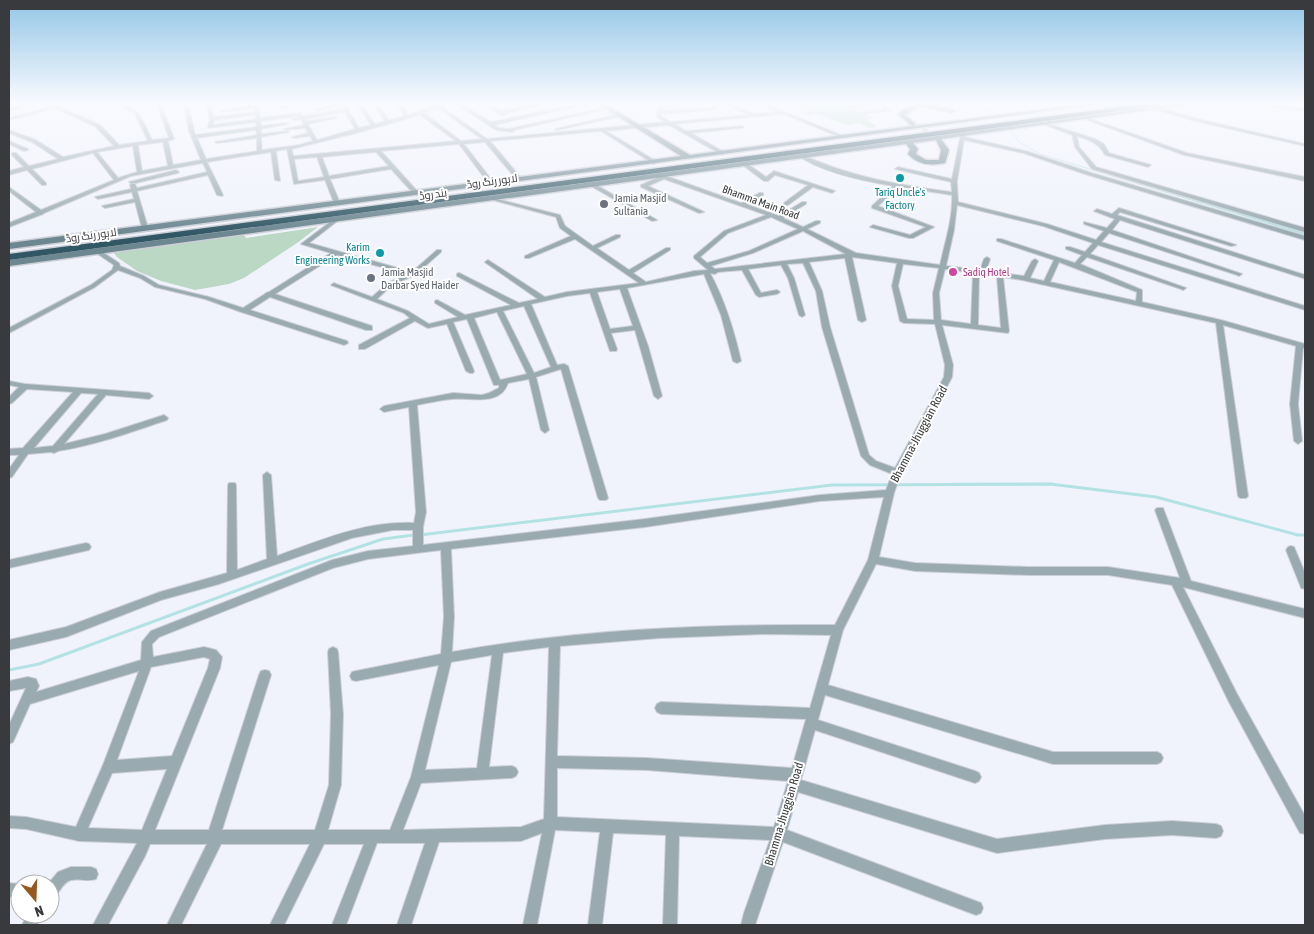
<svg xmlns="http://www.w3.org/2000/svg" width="1314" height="934" font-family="'Asap Condensed',Cairo,sans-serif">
  <rect width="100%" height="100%" fill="#f1f3fc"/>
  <path fill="#bbd8c4" d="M792,104H844L873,118L866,119L877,127L869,128L859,123L847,125L816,113L809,116L799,112L807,111L806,109Z
    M318,227L297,243L244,278L229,284L195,290L161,281L137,271L117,257L114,253L243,234L246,238Z"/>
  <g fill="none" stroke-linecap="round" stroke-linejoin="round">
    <path stroke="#b3e2e5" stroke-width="1" d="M958,109L993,112L1000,116
      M1011,130L1019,142L1040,154L1201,203"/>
    <path stroke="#b3e2e5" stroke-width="2" d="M1197,201L1305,234"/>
    <path stroke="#b3e2e5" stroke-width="2.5" d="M953,484H1054"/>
    <path stroke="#b3e2e5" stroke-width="3" d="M420,535L832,485L1050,484L1156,497L1298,535H1305
      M9,670L39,664L308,564L383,539L414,535"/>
    <path stroke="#ccced6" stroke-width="7" stroke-dasharray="7 4" stroke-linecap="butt" d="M913,124L939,141"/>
    <defs>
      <path id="minor" d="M29,104H35L9,111V109Z
        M47,104H52L56,105L68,104L60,107L100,125L119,145L148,141L135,114L117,104C139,104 144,124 152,140L169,138L157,104H161L174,139L168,141L173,165L201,160L189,131L184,104H188L195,135L256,127V122L208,128L210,119L206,104H210L214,117L255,112V108L223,112L221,111L259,104L260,118L300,113L303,116L344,109L342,105L318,110L316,109L337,104H344L350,110L349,111L359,128L371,125L357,104H361L375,124L385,121L373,104H377L389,120L404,116L397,104H401L408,115L436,105L447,104L442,107L487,139L665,122L657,117L659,104H680L663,107L662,111L710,108L717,106L719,107L711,110L662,114L661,116L671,122L750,115L725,104H730L754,114L778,112L760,104H765L846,137L842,138L784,114L675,124L686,131L743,126V128H741L691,133L724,152V154L722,155L669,125L606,131L656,161L657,162L654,164L601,131L490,141L521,178L522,179L519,181L517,180L485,142L464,144L494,183L491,185L489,184L459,144L381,151L418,192V194H414L391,169L330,179L340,203L337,205L334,203L325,180L294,184L287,149L276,151L280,181L275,180L271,152L207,162L223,195L222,196L217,195L208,175L137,191L148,228L147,229L142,228L135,202L105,208L102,206L134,199L132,192L98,199L95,197L131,189L130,185L133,183L135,184L137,188L207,172L203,163L131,176L44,213L43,214L9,227V223L36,212L9,191V187L41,210L114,180L93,153L32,169L46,183V185H42L27,170L9,175V171L24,167L12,155V153H16L29,166L58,159L32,142L9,133V130L36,140L63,157L114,146L96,127L55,108L9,120V118L51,107ZM438,108L482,139L461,141L424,113ZM345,112L355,129L317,140L308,124L337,118L335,117L307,121L305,119ZM255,115L256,119L213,125L214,120ZM420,115L456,141L293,156L292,149L360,132ZM299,116V117L292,119L294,120L301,119L304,125L284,129L286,130L305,128L308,133L292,137L294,138L310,136L313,141L299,145L262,150L261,137L289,132L287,131L261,134V129L288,124L286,123L261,126L260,121ZM256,130L257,135L215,142L217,143L257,138V151L206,159L197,138ZM163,142L168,166L142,171L138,145ZM133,146L137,172L118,178L97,152ZM376,152L389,166L329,176L322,157ZM317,157L324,177L298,181L294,159Z
        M296,104H306L280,108L278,107Z
        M417,104H425L411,107L409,106Z
        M456,104H461L491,122L580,104H587L494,125L499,128L508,129L608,107L610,108L515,130L513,132L496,130Z
        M484,104H489L501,111L537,104H544L504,114L505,115L503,116Z
        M865,104H875L848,108L846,107Z
        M878,104H882L891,110L864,114L862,113L885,109Z
        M1259,104H1268L1305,109V111Z
        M1157,107L1198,119L1305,144V146L1195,121L1155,109Z
        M620,114H622V116L557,130L555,129Z
        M1082,116L1187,153L1305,177V181L1184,155L1082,118Z
        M1043,122L1095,139L1104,144L1109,153L1151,165L1148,167L1105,155C1099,143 1089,140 1077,136L1079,147L1096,167L1305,228V232L1092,169L1075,147L1072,135L1043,124Z
        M963,133L965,134V137L1026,151L1092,173L1305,236V240L1088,175L1023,153L964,140L957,181L958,202L1047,224L1096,240L1104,231L1084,224V222L1107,228L1115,219L1094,211L1097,209L1112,214L1119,208L1236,245L1231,246L1120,212L1117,215L1305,275V279L1303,278L1120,220L1112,230L1242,274L1239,276L1237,275L1109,233L1101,242L1305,306V310L1098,245L1090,254L1186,288L1183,290L1181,289L1087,257L1080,264L1142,290V302L1221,320L1305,344V348H1303L1298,404L1302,441L1298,444L1294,441L1290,404L1296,346L1223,325L1248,496L1246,498H1240L1238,496L1216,323L1022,280L1003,277L1009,331L1008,333L942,325L953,365L952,377L900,476L894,493L879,557L915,563L1028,567H1108L1180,578L1155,510L1157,508H1163L1191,581L1305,609V618L1183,587L1237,694L1305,816V834L1300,833L1229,702L1172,585L1108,575H1028L915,571L876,564L843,630L828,685L1053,752H1157L1161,754L1163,758L1161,762L1157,764H1053L825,695L818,720L975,771L979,773L981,777L979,781L975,783L815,730L801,780L997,839L1105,825L1172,821L1216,824L1221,826L1223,831L1221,836L1216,838L1172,835L1105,839L997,853L798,792L787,830L981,903L983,908L981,913L976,915L783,842L755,925H741L744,913L770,840L679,836L677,925H663L666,835L613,833L602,925H588L600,832L555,830L537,925H523L542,833L521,841L439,842L411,925H397L425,843H377L346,925H332L364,844H324L284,925H270L310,844H221L181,925H167L207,844H150L145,856L108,925H93L137,843L79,841L26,829L9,828V816L26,817L76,827L103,765L139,671L30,704L13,742L9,744V725L26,688L9,691V681L28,677L36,679L39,686L36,692L141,660L142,642L151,631L332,560L368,551L413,546V530H393L352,538L219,584L161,600L66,637L9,650V640L66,627L160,592L227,573L228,485L229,483H235L236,485L237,570L267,559L263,475L267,472L271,475L277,556C322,540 365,521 414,523L416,512L409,407L384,412L380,409L384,406L453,393L482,395L489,393L499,388V385H494L493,383L467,319L453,322L474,371L473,373H470L466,371L447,324L428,328L415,321L365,349H359V345L410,318L404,313L331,285L334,283L336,284L372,297L388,283L407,274L337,255L275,294L372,326V330H366L270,297L250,310L347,341L348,343L344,345L241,312L205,299L155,287L140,278L118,270L95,287L9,333V328L91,285L112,270L114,265L95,252V250H99L119,263L120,266L144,276L159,285L209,297L243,308L265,294L266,293L269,292L331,253L301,244L338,216L341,218L340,219L309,243L412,272L437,250H441V252L415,275L392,285L377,299L408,311L429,324L458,317L435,303V301L437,300L465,315L511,305L457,276V274L459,273L519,303L538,299L486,263L485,262L488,260L545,297L567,292L639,283L575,239L529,258H525V256L571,236L560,228L556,217L489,199V197L560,215L565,226L593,246L616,235H620V237L597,248L629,270L666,248H670V250L633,273L646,282L694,271L708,270L694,258V256L724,231L766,215L664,179L648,186L704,212L699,213L641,187V185L659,177L655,175L658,173L741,203L759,193H763V195L746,204L779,216L802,202H806V204L783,218L803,227L816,221H820V223L807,229L856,253L940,265C945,242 953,219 952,195L899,187L878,206L934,227L913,238H909L870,227L873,225L910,235L926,227L872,208V206L893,186C863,181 824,173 798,156L803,155C850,177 900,185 952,192L951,182L895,169L898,167L952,179L960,138L961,134ZM957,205L1043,226L1093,243L1085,252L1070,247H1066V249L1082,255L1075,263L1001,239H997V241L1054,260L1044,281L1030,278L1038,261L1035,259L1032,261L1024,276L986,271L990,259L987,257L984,259L980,270L946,266L954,230ZM771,217L798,229L749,251L707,263L700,257L728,233ZM803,231L846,254L715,269L711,266L753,253ZM852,257L897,263L892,286L900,321L904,323L935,324L945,365L944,377L895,468L876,461L869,455L830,327L822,291L809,262L845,258L858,320L862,322L866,320ZM1059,262L1137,292L1136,301L1050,282ZM803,263L816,291L822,327L861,456L870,465L892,474L886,490L820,495L645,519L423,545V527L426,512L417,405C429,403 440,400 452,399C470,397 500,407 508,383L529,379L541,430L545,433L549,430L536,377L561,369L598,498L600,500H606L608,498L568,366L564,364L557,365L531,304L567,296L590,293L610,351H616L617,349L611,333L635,330L654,396L658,399L662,396L648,346L627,288L704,274L721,315L733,361L737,363L741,361C734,330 725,301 710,273L715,274L718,272L742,270L756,295L759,297L777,294L780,292L777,290L761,293L748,269L781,265L788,278L799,315L802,317L805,315L794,278L787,264ZM903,264L939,268L933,293L934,320L907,319L898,286ZM945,269L973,273L971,324L941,320L939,293ZM979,274L997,277L1001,328L978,325ZM620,289L633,326L610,329L597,292ZM524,306L551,367L534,373L503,311ZM497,312L527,374L500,380L474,318ZM884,497L868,560L835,625C707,624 578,629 452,652L454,617L451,549L645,527L820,501ZM441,550L444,617L441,654L356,671L352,672L350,676L352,680L356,681L439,665L411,777L390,830H328L341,785L343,714L338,652L337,649L333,647L329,649L328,652L331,714L329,785L315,830H222L271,675L269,671L265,670L261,671L259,675L209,830H155L220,668L222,657L216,650L204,647L153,657L152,644L159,637L333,568L368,559ZM767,634L831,635L810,708L661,702L657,704L655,708L657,712L661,714L806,719L792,768L647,758L557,756L560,646L660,638ZM549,647L544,819L521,827L403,830L421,783L512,778L516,776L518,772L516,768L512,766L489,767L503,653ZM492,655L477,768L425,770L451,662ZM204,657L210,659L208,668L172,756L117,760L151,667ZM557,768L647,770L788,781L774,827L557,817ZM167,769L142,830L88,828L112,773Z
        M9,141L28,149V150L24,151L9,144Z
        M741,162H745L766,177L774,171L835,191L832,193L813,187L788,205H784V203L808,185L775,175L768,181H764L741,164Z
        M176,170L179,172L178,173L132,184L129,182Z
        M589,183H593L657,220L652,221L589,185Z
        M9,381L25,384L149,393L153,396L149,399L106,395L64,444L105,434L164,415L168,418L167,420C131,432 96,445 58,451L54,453L51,452L28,454L12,477L9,478V469L19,455H9V449L23,448L73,392L27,389L12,403L9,404V397L19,387L9,385ZM81,393L98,394L53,446L34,448Z
        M86,543L89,544L91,547L89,550L9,568V560Z
        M1291,546L1294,547L1305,573V589L1301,588L1300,585L1286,550L1288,547Z
        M71,867H91L96,869L98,874L96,879C88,882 79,878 71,880C61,883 59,896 50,900V884H48L58,872Z
        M9,883L20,884V898L9,897Z
        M28,914H43L37,925H22Z"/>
      <path id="secondary" d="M598,104H605L690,155L912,126L899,115C906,98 943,104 955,111L952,113L920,106L905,115L915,123V126L1083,104H1098L9,249V243L681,156Z
        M1176,104H1191L941,139L949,150L945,163C931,166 918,165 908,154L910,149L906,144L9,266V260ZM936,140L941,150L939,160H926L916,154L918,149L913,143Z"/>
      <path id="motorway" d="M1142,104H1161L1157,106L9,260V254Z"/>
    </defs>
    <use href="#minor" stroke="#ccced6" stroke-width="2"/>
    <use href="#secondary" stroke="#ccced6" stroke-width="3"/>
    <use href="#motorway" stroke="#ccced6" stroke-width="3"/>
    <use href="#minor" fill="#99aab1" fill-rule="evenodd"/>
    <use href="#secondary" fill="#6d8791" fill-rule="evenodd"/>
    <use href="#motorway" fill="#315765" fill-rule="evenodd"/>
  </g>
  <linearGradient id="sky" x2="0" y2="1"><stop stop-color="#93c6e7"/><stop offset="0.44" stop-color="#f9fafe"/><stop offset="1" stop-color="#f9fafe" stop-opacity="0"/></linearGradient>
  <rect width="1314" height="234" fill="url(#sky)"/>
  <g fill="#0f9aa8" stroke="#fff" stroke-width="2">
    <circle cx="900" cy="178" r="5"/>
    <circle cx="380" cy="253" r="5"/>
  </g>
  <g fill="#6b7280" stroke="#fff" stroke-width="2">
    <circle cx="604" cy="204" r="5"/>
    <circle cx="371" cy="278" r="5"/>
  </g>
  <circle fill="#d1479c" stroke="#fff" stroke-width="2" cx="953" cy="272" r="5"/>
  <g text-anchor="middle" stroke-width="4" stroke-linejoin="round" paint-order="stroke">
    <g font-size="11" fill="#393a3d" stroke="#fff">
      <text transform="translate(492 181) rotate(-8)" y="4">لاہور رنگ روڈ</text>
      <text transform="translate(433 194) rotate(-8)" y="4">بند روڈ</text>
      <text transform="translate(761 202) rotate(20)" y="4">Bhamma Main Road</text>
      <text transform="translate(91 235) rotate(-8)" y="4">لاہور رنگ روڈ</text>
    </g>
    <g font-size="11" fill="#0d838f" stroke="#fff">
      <text x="900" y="196">Tariq Uncle's<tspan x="900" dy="13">Factory</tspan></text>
      <text x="370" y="251" text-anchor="end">Karim<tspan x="370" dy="13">Engineering Works</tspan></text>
    </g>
    <g font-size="11" fill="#5b616d" stroke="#fff" text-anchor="start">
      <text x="614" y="202">Jamia Masjid<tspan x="614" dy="13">Sultania</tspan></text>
      <text x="381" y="276">Jamia Masjid<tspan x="381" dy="13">Darbar Syed Haider</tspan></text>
    </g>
    <g font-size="11" fill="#b23c85" stroke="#fff" text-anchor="start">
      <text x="963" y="276">Sadiq Hotel</text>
    </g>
    <g font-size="12" fill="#393a3d" stroke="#fff">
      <text transform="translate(919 434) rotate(-62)" y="4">Bhamma-Jhuggian Road</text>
      <text transform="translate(784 814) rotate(-73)" y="4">Bhamma-Jhuggian Road</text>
    </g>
  </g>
  <rect width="1314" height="934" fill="none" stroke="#393a3d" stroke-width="20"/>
  <g transform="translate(35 899) rotate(161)"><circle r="24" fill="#ffffff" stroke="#b0b0b1"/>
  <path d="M0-4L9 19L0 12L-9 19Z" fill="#975720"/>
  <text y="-8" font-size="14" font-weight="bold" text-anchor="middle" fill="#393a3d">N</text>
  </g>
</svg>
